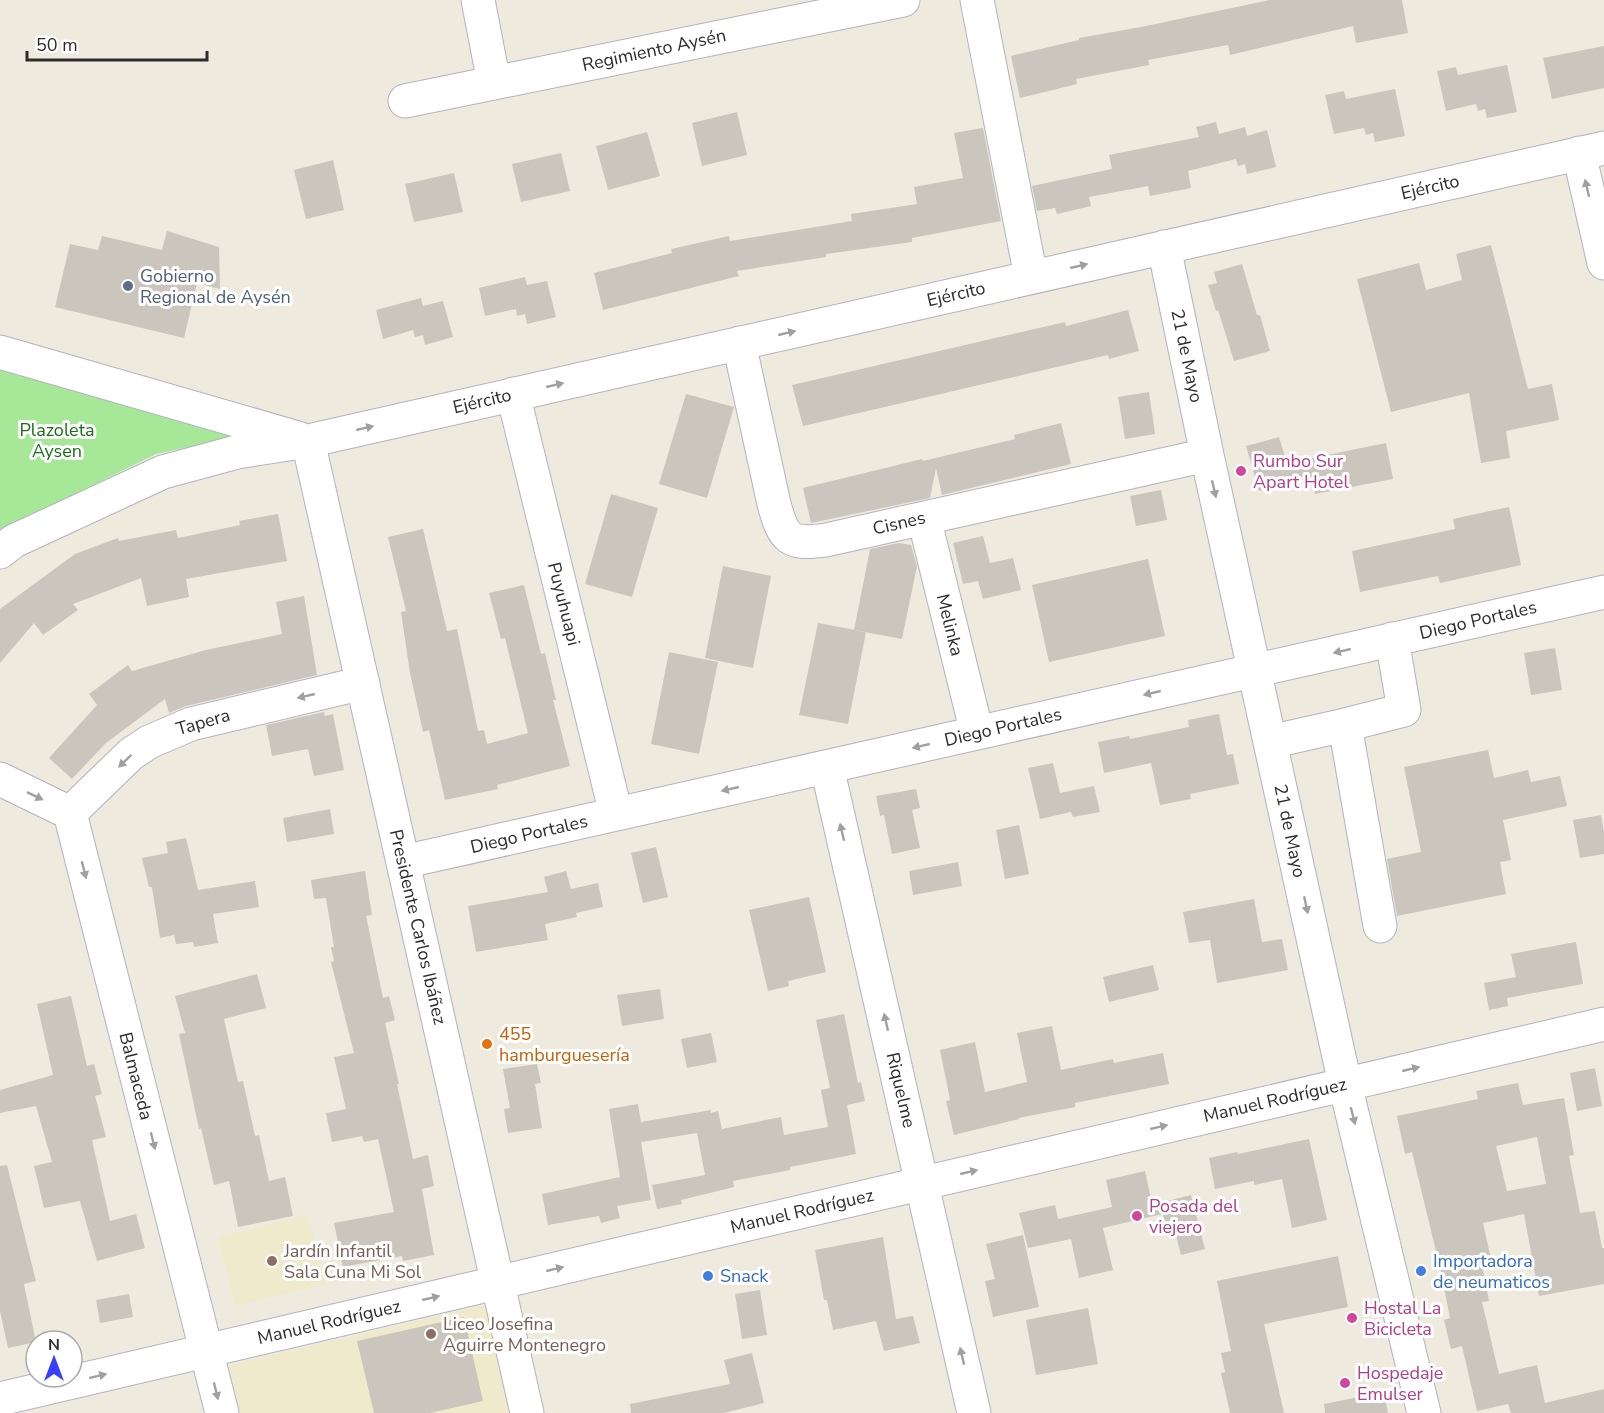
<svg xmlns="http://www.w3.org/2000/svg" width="1604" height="1413" font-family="'Nunito Sans',sans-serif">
  <rect width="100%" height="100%" fill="#eeeade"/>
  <path fill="#f0eacd" d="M308,1215L326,1284L235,1306L218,1237Z
    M494,1303L518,1413H240L229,1365Z"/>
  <path fill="#a6e798" d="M0,365L241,436L156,454L20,521L0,536Z"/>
  <path fill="#cac6bd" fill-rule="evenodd" d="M1270,0H1402L1408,33L1356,43L1353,26L1230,55L1228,45L1148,60L1149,65L1076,79L1077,84L1020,98L1011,56L1079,40V38L1141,27Z
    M1604,46V88L1552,99L1543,58Z
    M1507,65L1517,112L1487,118L1485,109L1478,111L1476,104L1446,111L1437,71L1456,67L1458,75Z
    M1395,89L1405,136L1375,142L1373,133L1366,135L1364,128L1334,134L1325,95L1344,91L1346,99Z
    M737,112L747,155L702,166L692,123Z
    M1216,122L1219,134L1245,127L1247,136L1267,130L1276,167L1247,174L1245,164L1238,166L1236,159L1188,171L1191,188L1150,196L1148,186L1089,197L1091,206L1057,214L1055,208L1037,211L1032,186L1112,169L1109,155L1199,137L1196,127Z
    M983,128L1001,221L912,238V242L826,254V257L737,271L739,276L603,310L594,273L672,253L671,249L729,236L730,241L852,221L851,214L917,204L914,187L963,178L954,133Z
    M647,132L660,176L608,190L596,146Z
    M561,153L570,191L521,202L512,164Z
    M333,160L344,210L306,219L294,170Z
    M454,173L463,212L414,222L405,184Z
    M167,231L219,247L220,289L197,283L184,338L55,307L70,244L98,250L102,236L162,250Z
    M1491,245L1528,389L1552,384L1559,420L1506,431L1510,458L1481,463L1469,393L1391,412L1357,279L1419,263L1426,290L1462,280L1456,254Z
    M1242,264L1257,315H1260L1270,351L1234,361L1218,310L1216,311L1208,285L1217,283L1214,272Z
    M525,277L527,285L547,281L556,317L527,324L525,314L517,316L516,309L485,316L479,288Z
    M421,298L423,306L443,301L453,337L425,345L423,335L415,337L413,330L383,339L376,310Z
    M1128,310L1139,351L1109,359L1108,355L803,426L792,385L1065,322L1066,326Z
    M1149,392L1155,434L1125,439L1118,397Z
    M686,394L734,407L707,498L659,484Z
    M1061,423L1071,464L942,495L936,468L930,498L811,523L803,488L922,459L923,461L1015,439L1014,435Z
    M1279,437L1287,463L1386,443L1393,479L1315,494L1312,477L1259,491L1246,446Z
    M1161,490L1167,520L1136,526L1130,496Z
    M611,494L658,508L632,597L585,584Z
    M1509,507L1521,565L1440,583L1438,576L1360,592L1352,551L1455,529L1453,519Z
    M278,514L287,561L186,579L189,597L147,606L141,578L73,604L78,610L43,635L34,623L0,663V609L75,554L118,538L119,541L176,530L178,538L240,525L239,521Z
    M423,529L447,631L457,629L478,731L484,730L487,744L528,733L505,638L501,639L489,593L524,585L541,654L545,653L556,700H553L570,766L497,785L498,789L445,800L429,730L423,732L410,673L401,612L406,611L388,537Z
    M983,536L990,563L1013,558L1021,590L983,599L978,581L963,584L953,543Z
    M899,543L911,545L917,566L902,639L854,630L870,549Z
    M1148,559L1165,636L1049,662L1032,585Z
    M723,566L771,576L753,668L705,658Z
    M304,596L317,675L186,706L169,713L165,699L106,743L72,779L49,758L97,705L89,694L128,665L132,671L206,650L282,634L276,602Z
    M818,623L866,632L848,724L799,715Z
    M1555,648L1562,690L1531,695L1524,653Z
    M669,652L718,662L699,754L651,744Z
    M324,712L325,716L333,714L344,770L314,776L308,749L272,756L266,725Z
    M1219,714L1227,755L1233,754L1239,784L1190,794L1191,799L1160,805L1151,763L1104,773L1098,742L1129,736L1130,739L1189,727L1188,720Z
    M1488,750L1494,778L1528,770L1531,782L1560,776L1567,806L1503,820L1511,860L1500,862L1506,894L1397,916L1387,859L1421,852L1404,767Z
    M1053,763L1060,793L1094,786L1100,812L1073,817L1071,812L1040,819L1028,768Z
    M916,789L920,808L912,810L920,848L892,854L884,815L880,816L876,796Z
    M330,809L334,834L287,842L283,818Z
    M1601,815L1604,832V854L1580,858L1573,820Z
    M1019,825L1029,874L1005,879L996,830Z
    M186,838L198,890L255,881L259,907L213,914L218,943L194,947L193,942L176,944L174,935L160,938L152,887H149L142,858L168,853L166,842Z
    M656,847L668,897L643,903L631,853Z
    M958,862L962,886L913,895L909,871Z
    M365,871L372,915L366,916L383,998L389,996L395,1020L385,1023L399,1084H397L413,1159L428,1155L434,1186L422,1189L434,1255L403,1261L402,1256L343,1267L334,1223L394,1212L378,1139L364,1142L362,1136L332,1142L326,1113L346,1109L334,1057L354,1053L331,962L334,961L331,947H334L326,898L314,899L311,880Z
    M566,871L571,889L598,883L603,907L576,913L577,917L545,924L548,940L476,952L468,906L548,892L544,877Z
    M809,897L826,972L788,981L789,986L768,991L749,910Z
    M1254,899L1262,942L1282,939L1288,970L1217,983L1210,940L1189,943L1183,912Z
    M1576,942L1583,984L1507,998L1508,1006L1489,1010L1484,983L1516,977L1511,954Z
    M1153,965L1159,990L1109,1002L1103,977Z
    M257,974L266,1008L224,1019L238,1082L243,1081L255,1136L259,1135L269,1181L285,1177L293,1216L238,1227L229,1181L214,1185L201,1128L199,1129L179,1034L185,1033L175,996Z
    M660,989L664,1019L622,1026L617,995Z
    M71,996L87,1066L94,1064L102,1094L95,1096L106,1137L92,1140L110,1221L136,1214L145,1248L97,1261L80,1201L44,1208L34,1166L52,1162L36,1106L0,1113V1090L53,1075L37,1004Z
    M844,1014L858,1083L861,1082L865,1101L847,1105L856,1154L790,1167V1170L733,1181L734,1187L681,1200L682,1204L657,1209L652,1185L705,1175L697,1133L641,1142L651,1200L617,1206L620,1218L601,1223L599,1216L548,1225L542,1194L620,1177L609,1109L638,1104L641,1122L711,1110V1113L718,1111L722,1129L781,1117L784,1135L828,1127L821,1090L830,1088L816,1020Z
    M1052,1026L1061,1070L1113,1059L1114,1063L1163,1053L1169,1084L1075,1103V1107L1018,1118L1019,1119L954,1135L946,1101L950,1100L940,1050L975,1042L985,1092L1027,1082L1017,1033Z
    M711,1033L717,1062L687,1068L681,1039Z
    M537,1064L541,1083L535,1084L542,1128L508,1133L504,1109L510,1108L503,1069Z
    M1595,1068L1602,1106L1577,1111L1570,1073Z
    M1518,1083L1523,1105L1564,1098L1574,1155L1569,1156L1580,1213L1595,1211L1602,1248H1604V1284L1539,1296L1524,1214L1483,1223L1493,1268L1483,1270L1489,1301L1482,1302L1499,1374L1537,1365L1545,1403L1604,1389V1413H1511L1508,1404L1477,1411L1462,1346L1451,1349L1444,1320L1450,1318L1441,1272L1412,1152L1405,1154L1397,1116L1478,1099L1476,1091ZM1537,1137L1546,1184L1507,1191L1496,1146Z
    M1309,1139L1327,1220L1292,1228L1282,1179L1254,1185V1181L1215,1189L1209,1158L1237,1152L1238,1154Z
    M7,1165L36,1281L24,1284L36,1342L8,1348L0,1311V1166Z
    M1145,1171L1151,1199L1158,1197L1162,1214L1103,1228L1113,1270L1079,1278L1071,1239L1028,1248L1019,1213L1055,1205L1058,1219L1112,1207L1106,1180Z
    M1191,1195L1205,1249L1181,1255L1174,1228L1167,1230L1160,1203Z
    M1023,1235L1039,1307L993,1317L985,1281L995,1279L986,1244Z
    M883,1237L896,1319L913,1316L920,1343L884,1351L876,1321L833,1330L827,1300H824L815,1250Z
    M1338,1256L1348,1307L1264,1324L1284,1413H1230L1221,1373L1225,1372L1221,1353L1231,1351L1217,1281Z
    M760,1290L767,1335L742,1339L735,1294Z
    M129,1294L133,1317L100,1323L96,1300Z
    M1088,1308L1098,1364L1036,1375L1026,1320Z
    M464,1317L483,1401L430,1413H374L357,1341Z
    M752,1353L764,1403L724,1413H631L630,1404L730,1384L724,1360Z
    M1384,1392L1388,1413H1325L1324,1404Z"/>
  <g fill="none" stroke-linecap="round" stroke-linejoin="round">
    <defs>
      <path id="minor" d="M478,0L494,83
        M977,0L1031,277
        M405,101L903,0
        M1579,153L1604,263
        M1164,247L1207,455L1345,1084L1424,1413
        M739,343L774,504C784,540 789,545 826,540L1207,455
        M0,352L298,438
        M513,394L616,814
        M308,441L527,1413
        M924,518L977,733
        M0,552L14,541L163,472L237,452L308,441L1604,148
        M1345,725L1404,710L1392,639
        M1270,742L1345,725L1380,926
        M827,767L974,1413
        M0,779L70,813L222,1413
        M70,813L131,754L149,742L191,724L363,683
        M403,862L1604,592
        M0,1399L1604,1024"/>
    </defs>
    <use href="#minor" stroke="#b2b2c0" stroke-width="35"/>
    <use href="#minor" stroke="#fff" stroke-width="33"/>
  </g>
  <defs><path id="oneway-solid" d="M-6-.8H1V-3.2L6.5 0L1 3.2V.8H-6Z" transform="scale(1.5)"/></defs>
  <g fill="#a0a0a0">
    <use href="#oneway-solid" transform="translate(1587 188) rotate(-103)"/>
    <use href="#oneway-solid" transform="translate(1079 266) rotate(-13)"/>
    <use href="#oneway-solid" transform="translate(787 333) rotate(-13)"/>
    <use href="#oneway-solid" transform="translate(555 385) rotate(-13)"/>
    <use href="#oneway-solid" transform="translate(365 428) rotate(-13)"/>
    <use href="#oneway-solid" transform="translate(1214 489) rotate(77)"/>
    <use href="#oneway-solid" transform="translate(1342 651) rotate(167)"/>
    <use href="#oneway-solid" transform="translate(1152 693) rotate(167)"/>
    <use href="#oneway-solid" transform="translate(306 696) rotate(167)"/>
    <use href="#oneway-solid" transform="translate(921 746) rotate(167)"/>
    <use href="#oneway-solid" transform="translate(125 761) rotate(136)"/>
    <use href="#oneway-solid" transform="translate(730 789) rotate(167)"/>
    <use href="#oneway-solid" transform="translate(35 796) rotate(26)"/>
    <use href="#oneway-solid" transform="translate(842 832) rotate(-103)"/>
    <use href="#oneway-solid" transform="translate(84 870) rotate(76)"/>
    <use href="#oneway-solid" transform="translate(1306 905) rotate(78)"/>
    <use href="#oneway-solid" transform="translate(886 1022) rotate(-103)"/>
    <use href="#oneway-solid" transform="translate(1411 1069) rotate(-13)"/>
    <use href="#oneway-solid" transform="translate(1353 1116) rotate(76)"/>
    <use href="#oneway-solid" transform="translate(1159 1127) rotate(-13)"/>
    <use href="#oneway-solid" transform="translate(153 1141) rotate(76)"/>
    <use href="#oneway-solid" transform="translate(969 1172) rotate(-13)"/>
    <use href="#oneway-solid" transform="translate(555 1269) rotate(-13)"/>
    <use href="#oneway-solid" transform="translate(431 1298) rotate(-13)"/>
    <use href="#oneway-solid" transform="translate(962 1356) rotate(-103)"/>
    <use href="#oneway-solid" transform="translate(98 1376) rotate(-13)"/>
    <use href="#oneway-solid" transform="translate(216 1391) rotate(76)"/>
  </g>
  <circle fill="#5c6f8a" stroke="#fff" stroke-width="2" cx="128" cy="286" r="6"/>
  <g fill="#d1479c" stroke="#fff" stroke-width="2">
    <circle cx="1241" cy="471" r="6"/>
    <circle cx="1137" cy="1216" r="6"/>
    <circle cx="1352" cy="1318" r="6"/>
    <circle cx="1345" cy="1383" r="6"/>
  </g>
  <circle fill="#e8710a" stroke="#fff" stroke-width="2" cx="487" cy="1044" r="6"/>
  <g fill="#8d6e63" stroke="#fff" stroke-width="2">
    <circle cx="272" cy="1261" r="6"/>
    <circle cx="431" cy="1334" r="6"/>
  </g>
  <g fill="#3f7fe0" stroke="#fff" stroke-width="2">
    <circle cx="1421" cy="1271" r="6"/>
    <circle cx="708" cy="1276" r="6"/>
  </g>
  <g text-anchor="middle" stroke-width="6" stroke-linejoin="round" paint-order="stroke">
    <g font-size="18" fill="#2c2c2c" stroke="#fff">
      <text transform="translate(654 50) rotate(-12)" y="6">Regimiento Aysén</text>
      <text transform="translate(1430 187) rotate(-13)" y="6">Ejército</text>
      <text transform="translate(956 294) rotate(-13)" y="6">Ejército</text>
      <text transform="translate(1187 356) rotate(78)" y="6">21 de Mayo</text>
      <text transform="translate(482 401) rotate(-13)" y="6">Ejército</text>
      <text transform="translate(899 523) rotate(-13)" y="6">Cisnes</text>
      <text transform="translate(564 604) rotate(76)" y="6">Puyuhuapi</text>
      <text transform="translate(1478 620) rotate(-13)" y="6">Diego Portales</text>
      <text transform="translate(950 625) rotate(76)" y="6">Melinka</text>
      <text transform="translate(203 722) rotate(-16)" y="6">Tapera</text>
      <text transform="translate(1003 727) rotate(-13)" y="6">Diego Portales</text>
      <text transform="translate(1290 831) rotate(78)" y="6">21 de Mayo</text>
      <text transform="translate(529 834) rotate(-13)" y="6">Diego Portales</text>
      <text transform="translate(418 927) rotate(77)" y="6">Presidente Carlos Ibáñez</text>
      <text transform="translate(136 1076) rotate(76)" y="6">Balmaceda</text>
      <text transform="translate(901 1090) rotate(77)" y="6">Riquelme</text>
      <text transform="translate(1275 1100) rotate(-13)" y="6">Manuel Rodríguez</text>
      <text transform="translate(802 1211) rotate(-13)" y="6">Manuel Rodríguez</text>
      <text transform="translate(329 1322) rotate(-13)" y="6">Manuel Rodríguez</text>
    </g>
    <g font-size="18" fill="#4e5e75" stroke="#fff" text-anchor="start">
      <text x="140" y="282">Gobierno<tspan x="140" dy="21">Regional de Aysén</tspan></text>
    </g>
    <g font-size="18" fill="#1b6d17" stroke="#fff">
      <text x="57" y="436">Plazoleta<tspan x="57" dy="21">Aysen</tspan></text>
    </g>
    <g font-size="18" fill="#b23c85" stroke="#fff" text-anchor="start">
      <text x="1253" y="467">Rumbo Sur<tspan x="1253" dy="21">Apart Hotel</tspan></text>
      <text x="1149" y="1212">Posada del<tspan x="1149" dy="21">viejero</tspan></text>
      <text x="1364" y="1314">Hostal La<tspan x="1364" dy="21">Bicicleta</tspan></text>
      <text x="1357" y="1379">Hospedaje<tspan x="1357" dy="21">Emulser</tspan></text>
    </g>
    <g font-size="18" fill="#c56008" stroke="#fff" text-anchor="start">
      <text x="499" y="1040">455<tspan x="499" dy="21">hamburguesería</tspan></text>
    </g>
    <g font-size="18" fill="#785e54" stroke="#fff" text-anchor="start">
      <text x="284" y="1257">Jardín Infantil<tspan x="284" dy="21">Sala Cuna Mi Sol</tspan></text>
      <text x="443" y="1330">Liceo Josefina<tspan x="443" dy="21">Aguirre Montenegro</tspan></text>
    </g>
    <g font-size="18" fill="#366cbe" stroke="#fff" text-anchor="start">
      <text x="1433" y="1267">Importadora<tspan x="1433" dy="21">de neumaticos</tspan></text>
      <text x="720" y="1282">Snack</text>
    </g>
  </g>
  <g transform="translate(54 1359)"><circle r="28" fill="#ffffff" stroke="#ababab" stroke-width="1.5"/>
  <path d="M0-4.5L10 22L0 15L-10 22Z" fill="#3a3fff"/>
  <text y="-9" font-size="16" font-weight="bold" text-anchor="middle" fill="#2c2c2c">N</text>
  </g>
  <path d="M27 51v9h180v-9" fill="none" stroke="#2c2c2c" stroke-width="3"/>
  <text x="36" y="51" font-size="18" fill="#2c2c2c" stroke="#ffffff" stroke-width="4.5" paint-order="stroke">50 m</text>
</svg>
